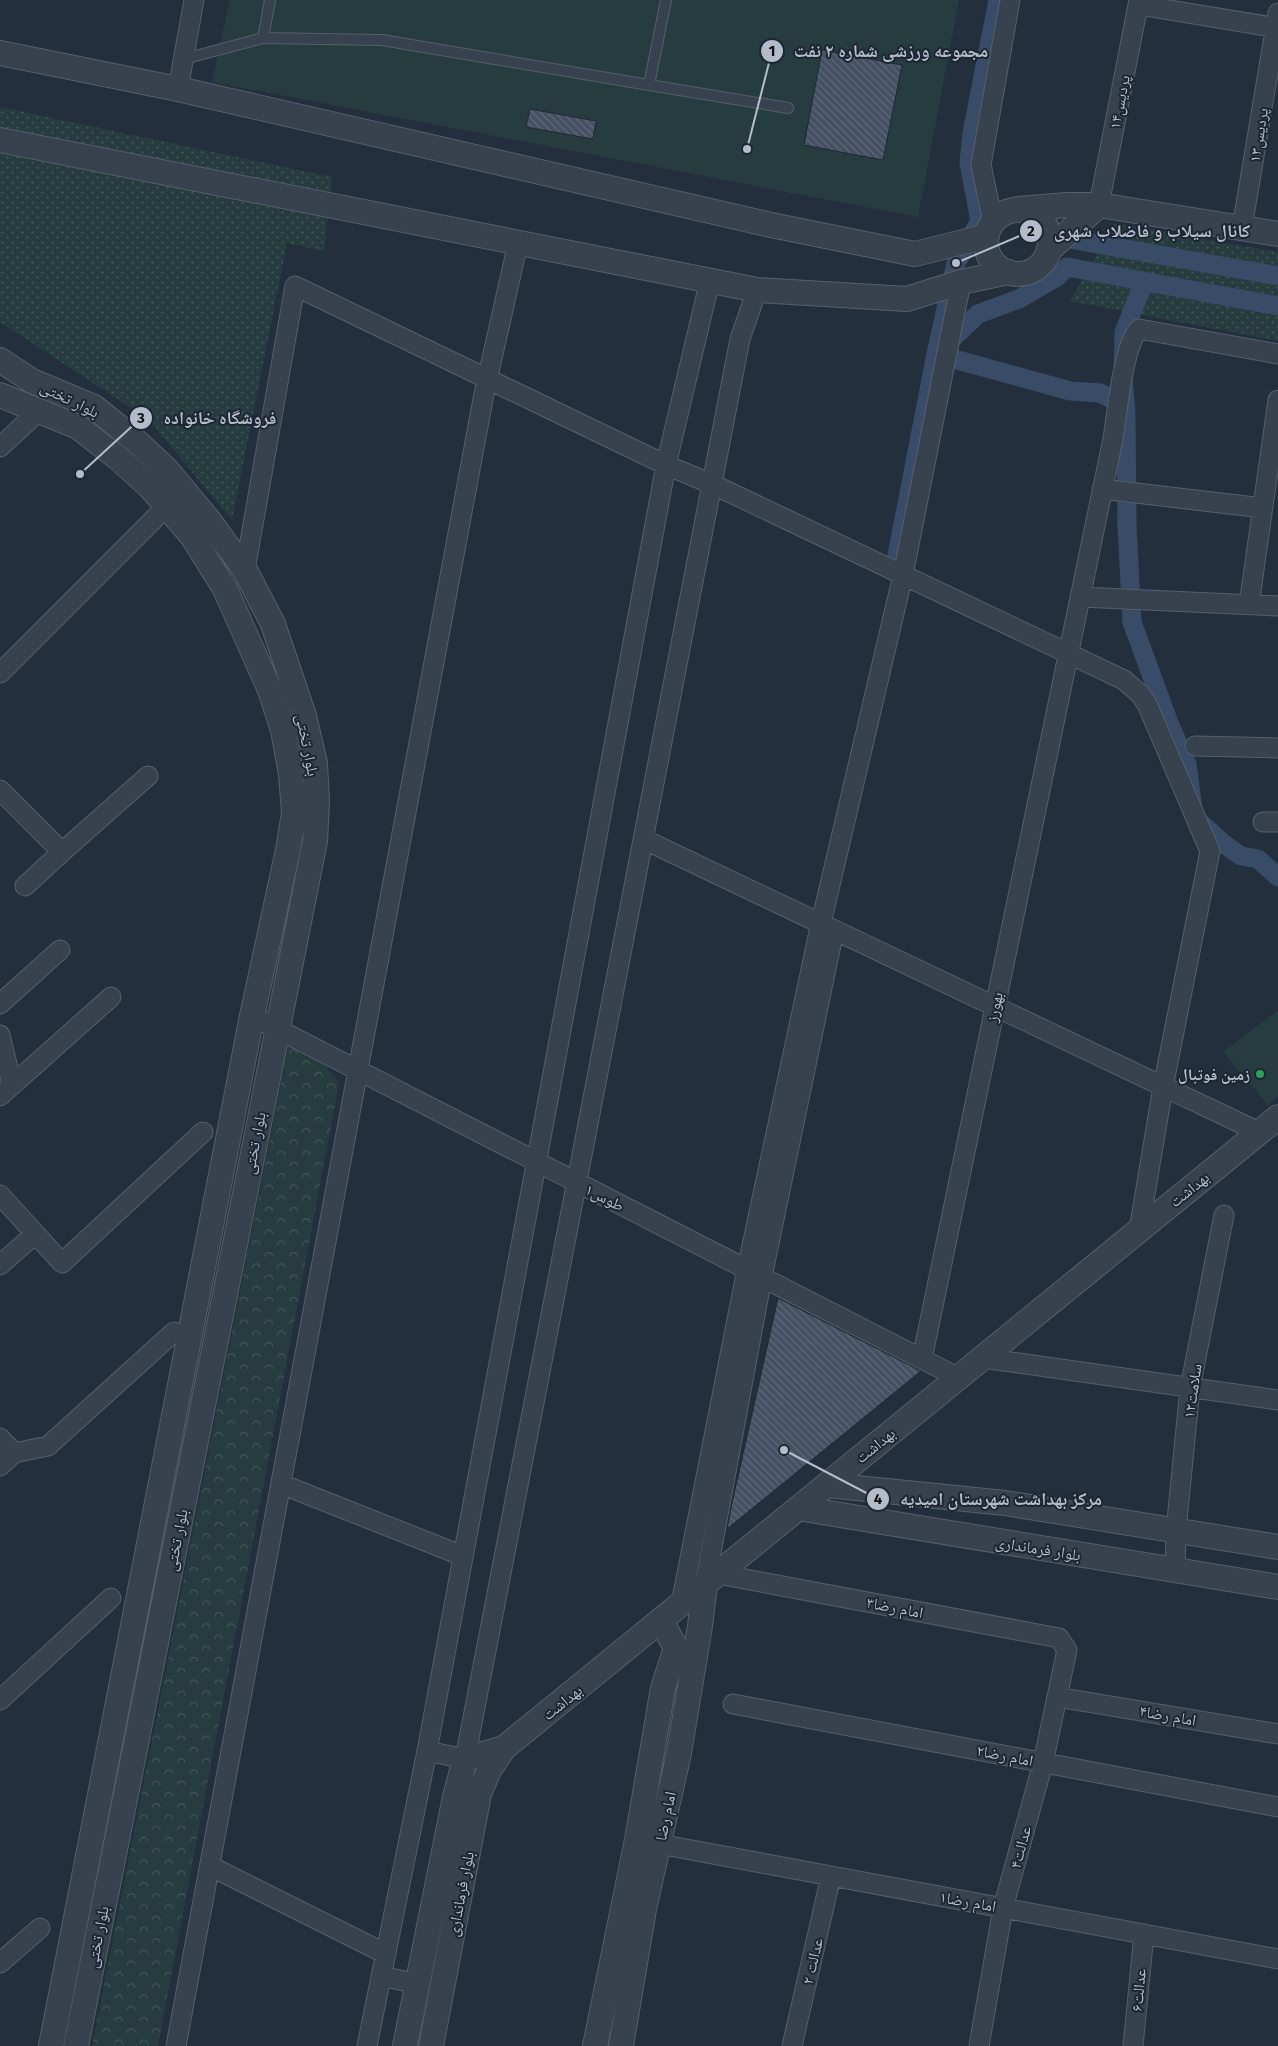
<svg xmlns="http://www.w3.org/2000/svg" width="1278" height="2046" font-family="'Fira Sans','Noto Naskh Arabic',sans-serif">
  <defs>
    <pattern id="forest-crowns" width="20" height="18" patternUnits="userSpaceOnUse" patternTransform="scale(1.25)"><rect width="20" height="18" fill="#263c3f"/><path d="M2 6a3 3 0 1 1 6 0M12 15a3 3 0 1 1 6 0" fill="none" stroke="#435659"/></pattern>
    <pattern id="park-dots" width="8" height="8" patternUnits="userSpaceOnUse" patternTransform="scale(1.25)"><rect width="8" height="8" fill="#263c3f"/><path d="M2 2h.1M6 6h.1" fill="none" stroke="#435659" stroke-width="1.8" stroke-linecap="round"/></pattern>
    <pattern id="building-back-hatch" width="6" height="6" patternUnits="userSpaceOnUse" patternTransform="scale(1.25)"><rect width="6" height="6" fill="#455162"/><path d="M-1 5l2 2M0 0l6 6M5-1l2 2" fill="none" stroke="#5d6877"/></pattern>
  </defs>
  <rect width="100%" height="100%" fill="#242f3e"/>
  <path fill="#263c3f" d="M230,0H959L918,217L212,82Z
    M1278,1010V1096L1268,1105L1223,1052Z"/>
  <path fill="url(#forest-crowns)" d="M290,1037L315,1051L339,1084L158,2046H92Z"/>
  <path fill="url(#park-dots)" d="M0,107L332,177L324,251L287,243L232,520L148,419L0,322Z
    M1115,223L1278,252V341L1070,301Z"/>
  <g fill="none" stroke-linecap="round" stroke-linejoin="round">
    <path stroke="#394c67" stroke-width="19" d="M1036,233L1278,276
      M1144,282L1124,332L1123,377L1126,414L1127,525L1132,622L1169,723L1187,764L1194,817L1224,844L1241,856L1258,859L1278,877
      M1126,414L1114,400L1100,393L1070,391L936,354L978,314L1019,299L1057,277L1067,267L1278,306
      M896,560L936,354L956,263L980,221L969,163L972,133L998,0"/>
  </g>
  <path fill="url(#building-back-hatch)" stroke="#1f2835" d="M822,50L902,65L883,160L804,145Z
    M530,109L596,121L593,139L526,127Z
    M778,1298L921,1371L727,1529L732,1503Z"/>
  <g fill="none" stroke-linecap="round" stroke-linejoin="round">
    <defs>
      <path id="service" d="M263,38L270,0
        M184,59L263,38L382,40L649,85L666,0
        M649,85L788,108"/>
      <path id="minor" d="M1139,5L1278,28
        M178,89L194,0
        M1099,205L1139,0
        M993,222L981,165L1010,0
        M1242,228L1278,13
        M0,447L39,411
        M1102,489L1263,508
        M245,570L295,286L666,465L712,484L1124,680L1140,694L1147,704L1210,851L1163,1087L1139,1230
        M1081,597L1278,606
        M1249,605L1278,400
        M0,673L167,506
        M1195,746L1278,748
        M0,790L62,852L148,776
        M1263,822H1278
        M643,839L1259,1132
        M25,886L62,852
        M0,1004L60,950
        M252,1016L959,1378
        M0,1035L12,1085
        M0,1096L111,997
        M0,1195L62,1263L203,1132
        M0,1265L35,1234
        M983,1358L1278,1400
        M922,1359L1113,439C1117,414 1123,346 1139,329L1278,354
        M0,1438L14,1453
        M0,1466L14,1453L48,1446L174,1332
        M281,1484L463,1556
        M1175,1570L1176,1531L1190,1388L1224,1215
        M718,1574L1059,1638L1067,1650L1043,1763L1003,1908L979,2046
        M705,1585L762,1277L834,930
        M681,1604L747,1269L821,923L903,575L961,282
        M1057,1697L1278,1734
        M0,1700L111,1598
        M733,1704L1278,1807
        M427,1751L465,1759L740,339L757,290
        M659,1844L1278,1959
        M210,1866L386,1954
        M0,1963L40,1928
        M381,1976L418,1984
        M176,2046L484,394L518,243
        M367,2046L427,1751L666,465L710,280
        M792,2046L831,1876
        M1133,2046L1144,1934"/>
      <path id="tertiary" d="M0,53L178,89L771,225L915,254L987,236
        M0,140L757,290L907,299L961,282L1009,272
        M1099,205L1278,234
        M1018,209L1067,205H1099L1049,250
        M986 242a32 32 0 1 1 64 0a32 32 0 1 1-64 0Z
        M0,360L32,381L94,407L135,440L167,470L207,518L245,570L273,624L304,716L315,763L317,802L315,841L76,2046
        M0,395L78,427L118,458L151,488L192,536L225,589L270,690L283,730L291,774L294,813L288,850L252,1016L51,2046
        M827,1485L1005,1503L1278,1547
        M798,1508L1278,1587
        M405,2046L455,1797L465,1759L504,1748L1278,1117
        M431,2046L479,1794L489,1770L504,1748
        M595,2046L637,1840L663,1688L676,1648L661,1621
        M621,2046L644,1909L679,1753L700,1626L705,1585"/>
    </defs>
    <use href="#service" stroke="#565f6c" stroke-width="12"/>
    <use href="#minor" stroke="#565f6c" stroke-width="21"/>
    <use href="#tertiary" stroke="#565f6c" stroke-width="26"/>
    <use href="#service" stroke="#38414e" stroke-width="10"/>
    <use href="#minor" stroke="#38414e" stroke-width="19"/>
    <use href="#tertiary" stroke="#38414e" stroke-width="24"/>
  </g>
  <circle fill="#2e9e5b" stroke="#1d2633" stroke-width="2" cx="1260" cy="1074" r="5"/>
  <g text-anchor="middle" stroke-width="4" stroke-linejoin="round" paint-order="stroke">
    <g font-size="16" fill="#b4bcc9" stroke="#1d2633">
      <text transform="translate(1119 102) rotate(-79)" y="6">پردیس۱۴</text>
      <text transform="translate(1258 135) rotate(-81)" y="6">پردیس۱۳</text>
      <text transform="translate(70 399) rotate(26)" y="6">بلوار تختی</text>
      <text transform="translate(308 745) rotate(79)" y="6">بلوار تختی</text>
      <text transform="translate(994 1007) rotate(-78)" y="6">بهورز</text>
      <text transform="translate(254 1143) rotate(-79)" y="6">بلوار تختی</text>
      <text transform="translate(1189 1189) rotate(-39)" y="6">بهداشت</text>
      <text transform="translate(605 1197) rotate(27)" y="6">طوس۱</text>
      <text transform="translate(1192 1391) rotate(-82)" y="6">سلامت۱۲</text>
      <text transform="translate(875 1445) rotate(-39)" y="6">بهداشت</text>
      <text transform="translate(176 1540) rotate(-79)" y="6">بلوار تختی</text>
      <text transform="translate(1038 1548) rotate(9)" y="6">بلوار فرمانداری</text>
      <text transform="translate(895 1607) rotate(11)" y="6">امام رضا۳</text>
      <text transform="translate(562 1702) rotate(-39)" y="6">بهداشت</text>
      <text transform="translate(1168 1715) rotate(10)" y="6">امام رضا۴</text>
      <text transform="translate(1005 1755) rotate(11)" y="6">امام رضا۲</text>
      <text transform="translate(665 1816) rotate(-78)" y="6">امام رضا</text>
      <text transform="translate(1020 1847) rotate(-75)" y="6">عدالت۴</text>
      <text transform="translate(460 1894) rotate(-79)" y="6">بلوار فرمانداری</text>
      <text transform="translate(968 1901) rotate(10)" y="6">امام رضا۱</text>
      <text transform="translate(97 1937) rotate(-79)" y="6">بلوار تختی</text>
      <text transform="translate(812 1961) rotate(-77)" y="6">عدالت ۲</text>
      <text transform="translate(1138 1990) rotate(-85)" y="6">عدالت۶</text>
    </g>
    <g font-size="16" font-weight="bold" fill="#b4bcc9" stroke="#1d2633" text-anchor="end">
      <text x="1250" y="1080">زمین فوتبال</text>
    </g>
  </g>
  <path fill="none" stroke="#b4bcc9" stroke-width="2" d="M747 149L772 51M956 263L1031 231M80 474L141 418M784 1450L878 1499"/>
  <g fill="#b4bcc9" stroke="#1d2633" stroke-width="2">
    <circle cx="747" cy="149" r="5"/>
    <circle cx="956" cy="263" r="5"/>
    <circle cx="80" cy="474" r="5"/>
    <circle cx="784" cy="1450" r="5"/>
    <circle cx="772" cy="51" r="12"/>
    <circle cx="1031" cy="231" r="12"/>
    <circle cx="141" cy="418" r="12"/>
    <circle cx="878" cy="1499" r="12"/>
  </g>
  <g font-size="15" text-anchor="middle" font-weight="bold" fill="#111">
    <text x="772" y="56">1</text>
    <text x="1031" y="236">2</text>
    <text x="141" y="423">3</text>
    <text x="878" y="1504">4</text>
  </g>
  <g font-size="18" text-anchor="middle" font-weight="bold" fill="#b4bcc9" stroke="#1d2633" stroke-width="4" stroke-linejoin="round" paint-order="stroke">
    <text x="891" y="57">مجموعه ورزشی شماره ۲ نفت</text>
    <text x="1152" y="237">کانال سیلاب و فاضلاب شهری</text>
    <text x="220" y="424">فروشگاه خانواده</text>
    <text x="1001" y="1505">مرکز بهداشت شهرستان امیدیه</text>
  </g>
</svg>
